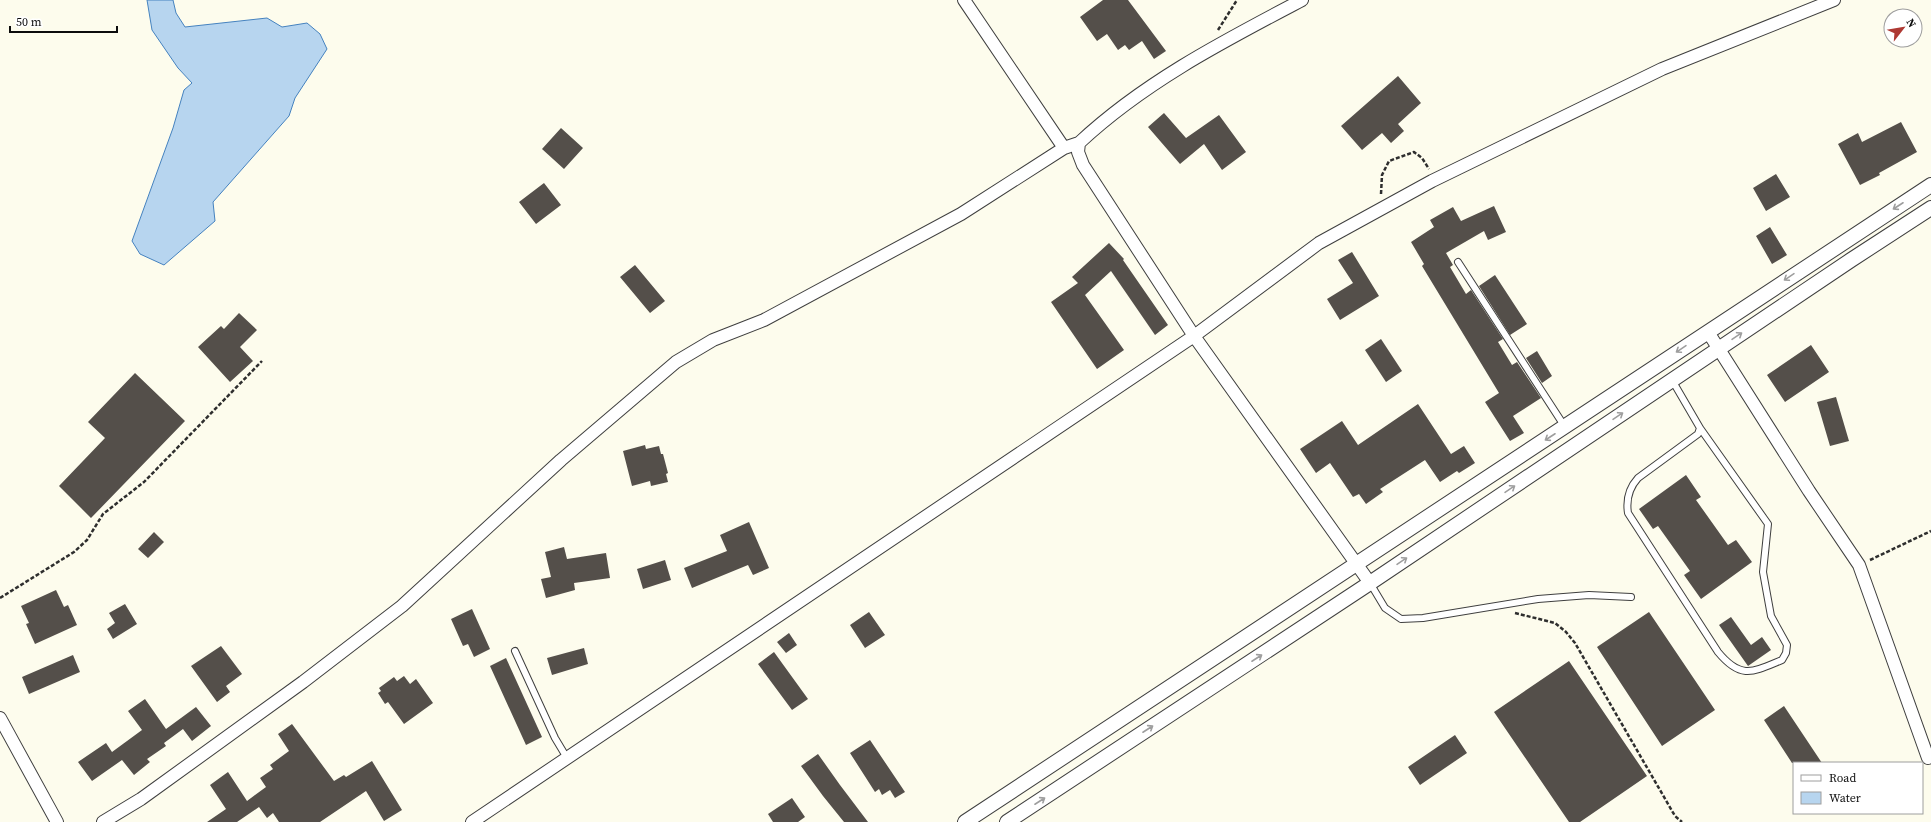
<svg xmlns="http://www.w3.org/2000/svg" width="1931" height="822" font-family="'Source Serif 4',serif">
  <rect width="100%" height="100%" fill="#fdfced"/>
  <path fill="#b7d5ef" stroke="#4582bf" d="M147,0H173L176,13L185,27L267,18L282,27L307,23L320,34L327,49L295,98L289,116L213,202L215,221L164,265L140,254L132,241L173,128L184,90L192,83L178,68L152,30Z"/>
  <path fill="#544f4a" d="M1103,0H1128L1166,51L1154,59L1142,41L1129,50L1125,45L1118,50L1107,34L1097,41L1080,17Z
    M1398,76L1421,103L1398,124L1404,131L1391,143L1382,133L1362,150L1341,126Z
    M1164,113L1186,138L1219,115L1246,152L1222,170L1204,144L1180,164L1148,127Z
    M1901,122L1917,152L1879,173L1880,175L1860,185L1838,144L1858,133L1862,142Z
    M561,128L583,148L564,169L542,149Z
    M1776,174L1790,197L1766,211L1753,188Z
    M544,183L561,205L536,224L519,202Z
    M1494,206L1506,232L1488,240L1484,231L1446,253L1453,265L1450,267L1466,294L1471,290L1503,339L1498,342L1512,365L1517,362L1541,398L1513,416L1524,433L1510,441L1485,402L1499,393L1422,266L1424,264L1411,242L1434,227L1430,220L1453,207L1461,221Z
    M1770,227L1787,255L1772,264L1756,236Z
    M1109,243L1124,259L1123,260L1168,325L1155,335L1111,271L1085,295L1124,350L1097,369L1051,302L1078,283L1072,277Z
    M1352,252L1379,296L1340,320L1327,299L1353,283L1338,260Z
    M635,265L665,301L650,313L620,277Z
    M1495,275L1527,324L1510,335L1479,286Z
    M239,313L257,330L240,347L253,361L230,382L198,347L221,326L224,329Z
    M1381,339L1402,371L1386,382L1365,350Z
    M1811,345L1829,372L1785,402L1767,375Z
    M1537,351L1552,376L1542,383L1526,358Z
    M135,373L185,421L91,518L59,486L105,438L88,422Z
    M1836,397L1849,441L1830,446L1817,402Z
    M1418,404L1451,454L1464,446L1475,463L1459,473L1457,471L1440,482L1425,460L1380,489L1383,492L1366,504L1359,494L1353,497L1330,463L1316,473L1300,449L1342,421L1358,445Z
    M645,445L646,449L659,446L661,454H663L668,473L666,474L668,482L651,486L650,481L632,486L623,451Z
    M1686,475L1701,497L1696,500L1728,545L1736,540L1752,562L1701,599L1684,575L1690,571L1658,526L1653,529L1639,509Z
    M749,522L769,568L753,575L748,565L692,588L684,568L727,551L720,535Z
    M154,532L164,542L148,558L138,549Z
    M564,547L567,559L606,553L610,578L574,583L575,590L546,598L541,579L551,577L545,552Z
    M665,560L671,580L643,589L637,569Z
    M56,590L64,607L68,605L77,625L35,644L26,624L29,623L21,606Z
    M125,604L137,624L113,639L107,629L115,623L109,613Z
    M472,609L490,649L474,657L468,644L463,646L451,619Z
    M869,612L885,635L865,648L850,625Z
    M1649,612L1715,710L1662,746L1597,647Z
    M1731,617L1751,645L1762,637L1771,650L1748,666L1719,625Z
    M789,633L797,645L786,653L777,642Z
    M221,646L242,674L226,686L230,692L217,702L191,666Z
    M584,648L588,664L552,675L547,658Z
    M774,652L808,699L792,710L758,664Z
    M73,655L80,672L29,694L22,677Z
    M506,658L542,737L526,745L490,666Z
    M1569,661L1647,776L1580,822H1569L1494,712Z
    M404,676L410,684L416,679L433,703L404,724L388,702L385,704L378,693L381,691L379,688L394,677L397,681Z
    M145,699L166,729L196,707L211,726L192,741L183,729L164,743L166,746L147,759L150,762L134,775L122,760L92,781L78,762L106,743L112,752L142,730L128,711Z
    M1784,706L1822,763H1792L1764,720Z
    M292,724L334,781L344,775L346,777L372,761L402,810L384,821L366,791L320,822H279L273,813L267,818L259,807L237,822H207L226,809L210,785L228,772L247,801L266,787L260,778L273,769L270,765L289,751L278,734Z
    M1455,735L1467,753L1420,785L1408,767Z
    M870,740L905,792L895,798L890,790L882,795L879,789L875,792L850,753Z
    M818,754L840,785L868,822H844L823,796L801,766Z
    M792,798L805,817L798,822H773L768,814Z"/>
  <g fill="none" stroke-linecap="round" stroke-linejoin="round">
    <defs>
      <path id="service" d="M1458,262L1565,427
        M1672,380L1700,428L1698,434L1638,478C1629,488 1626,500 1628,513L1718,652C1741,680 1753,672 1782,660L1786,653L1787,645L1771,616L1763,572L1768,524L1700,428
        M1370,583L1385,608L1401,619L1423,618L1538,599L1589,595L1631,597
        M515,651L555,738L567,758"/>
      <path id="minor" d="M964,0L1064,148
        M1302,0C1224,41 1144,82 1079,143L1078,152L1083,165L1194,336L1370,583
        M1708,332L1809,491L1859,565L1928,758
        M0,718L57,822
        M103,822L141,799L303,682L402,606L561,460L676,362L713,340L764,320L961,214L1064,148L1079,143
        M472,822L1194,336L1319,243L1432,181L1662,69L1834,0"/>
      <path id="tertiary" d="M965,822L1931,185
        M1007,822L1370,583L1851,260L1931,208"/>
    </defs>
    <use href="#service" stroke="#3f3f3f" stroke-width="8"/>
    <use href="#minor" stroke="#3f3f3f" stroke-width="14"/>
    <use href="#tertiary" stroke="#3f3f3f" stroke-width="16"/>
    <path stroke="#2e2e2e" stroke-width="2.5" stroke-dasharray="4 2" stroke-linecap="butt" d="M1218,30L1237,0
      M1381,194L1382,175L1389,161L1414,152L1422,158L1429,169
      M1870,560L1931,531
      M0,598L74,552L87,540L103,514L144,482L262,361
      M1515,613L1555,623L1566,632L1575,643L1675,816L1682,822"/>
    <use href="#service" stroke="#fff" stroke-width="6"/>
    <use href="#minor" stroke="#fff" stroke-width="12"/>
    <use href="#tertiary" stroke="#fff" stroke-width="14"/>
  </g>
  <defs><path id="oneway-shaft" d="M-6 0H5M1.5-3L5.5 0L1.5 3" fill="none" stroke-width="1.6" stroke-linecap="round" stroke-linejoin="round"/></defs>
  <g stroke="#9e9e9e">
    <use href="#oneway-shaft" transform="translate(1898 206) rotate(147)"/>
    <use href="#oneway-shaft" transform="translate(1789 277) rotate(146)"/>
    <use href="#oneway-shaft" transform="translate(1737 336) rotate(-34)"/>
    <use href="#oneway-shaft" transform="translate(1681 349) rotate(146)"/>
    <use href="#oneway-shaft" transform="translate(1618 416) rotate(-34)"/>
    <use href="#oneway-shaft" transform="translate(1550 437) rotate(147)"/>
    <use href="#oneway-shaft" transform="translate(1510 489) rotate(-34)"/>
    <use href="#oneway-shaft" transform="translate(1402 561) rotate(-34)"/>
    <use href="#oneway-shaft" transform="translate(1257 658) rotate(-33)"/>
    <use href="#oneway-shaft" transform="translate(1148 729) rotate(-33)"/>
    <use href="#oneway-shaft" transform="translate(1040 801) rotate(-33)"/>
  </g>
  <rect x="1793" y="762" width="130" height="52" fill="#ffffff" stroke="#9e9e9e"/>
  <rect x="1801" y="775" width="20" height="6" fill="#ffffff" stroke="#9e9e9e"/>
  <text x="1829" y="782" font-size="12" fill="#0c0c0c">Road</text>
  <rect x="1801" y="792" width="20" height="12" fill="#b7d5ef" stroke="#9e9e9e"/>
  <text x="1829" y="802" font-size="12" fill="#0c0c0c">Water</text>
  <g transform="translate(1903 28) rotate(59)"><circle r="19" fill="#ffffff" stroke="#9e9e9e"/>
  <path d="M0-3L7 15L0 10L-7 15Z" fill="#ae3933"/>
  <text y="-6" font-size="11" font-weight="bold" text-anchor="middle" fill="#0c0c0c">N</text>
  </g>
  <path d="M10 26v6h107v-6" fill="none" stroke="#0c0c0c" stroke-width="2"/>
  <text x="16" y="26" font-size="12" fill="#0c0c0c" stroke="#ffffff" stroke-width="3" paint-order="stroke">50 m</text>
</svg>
